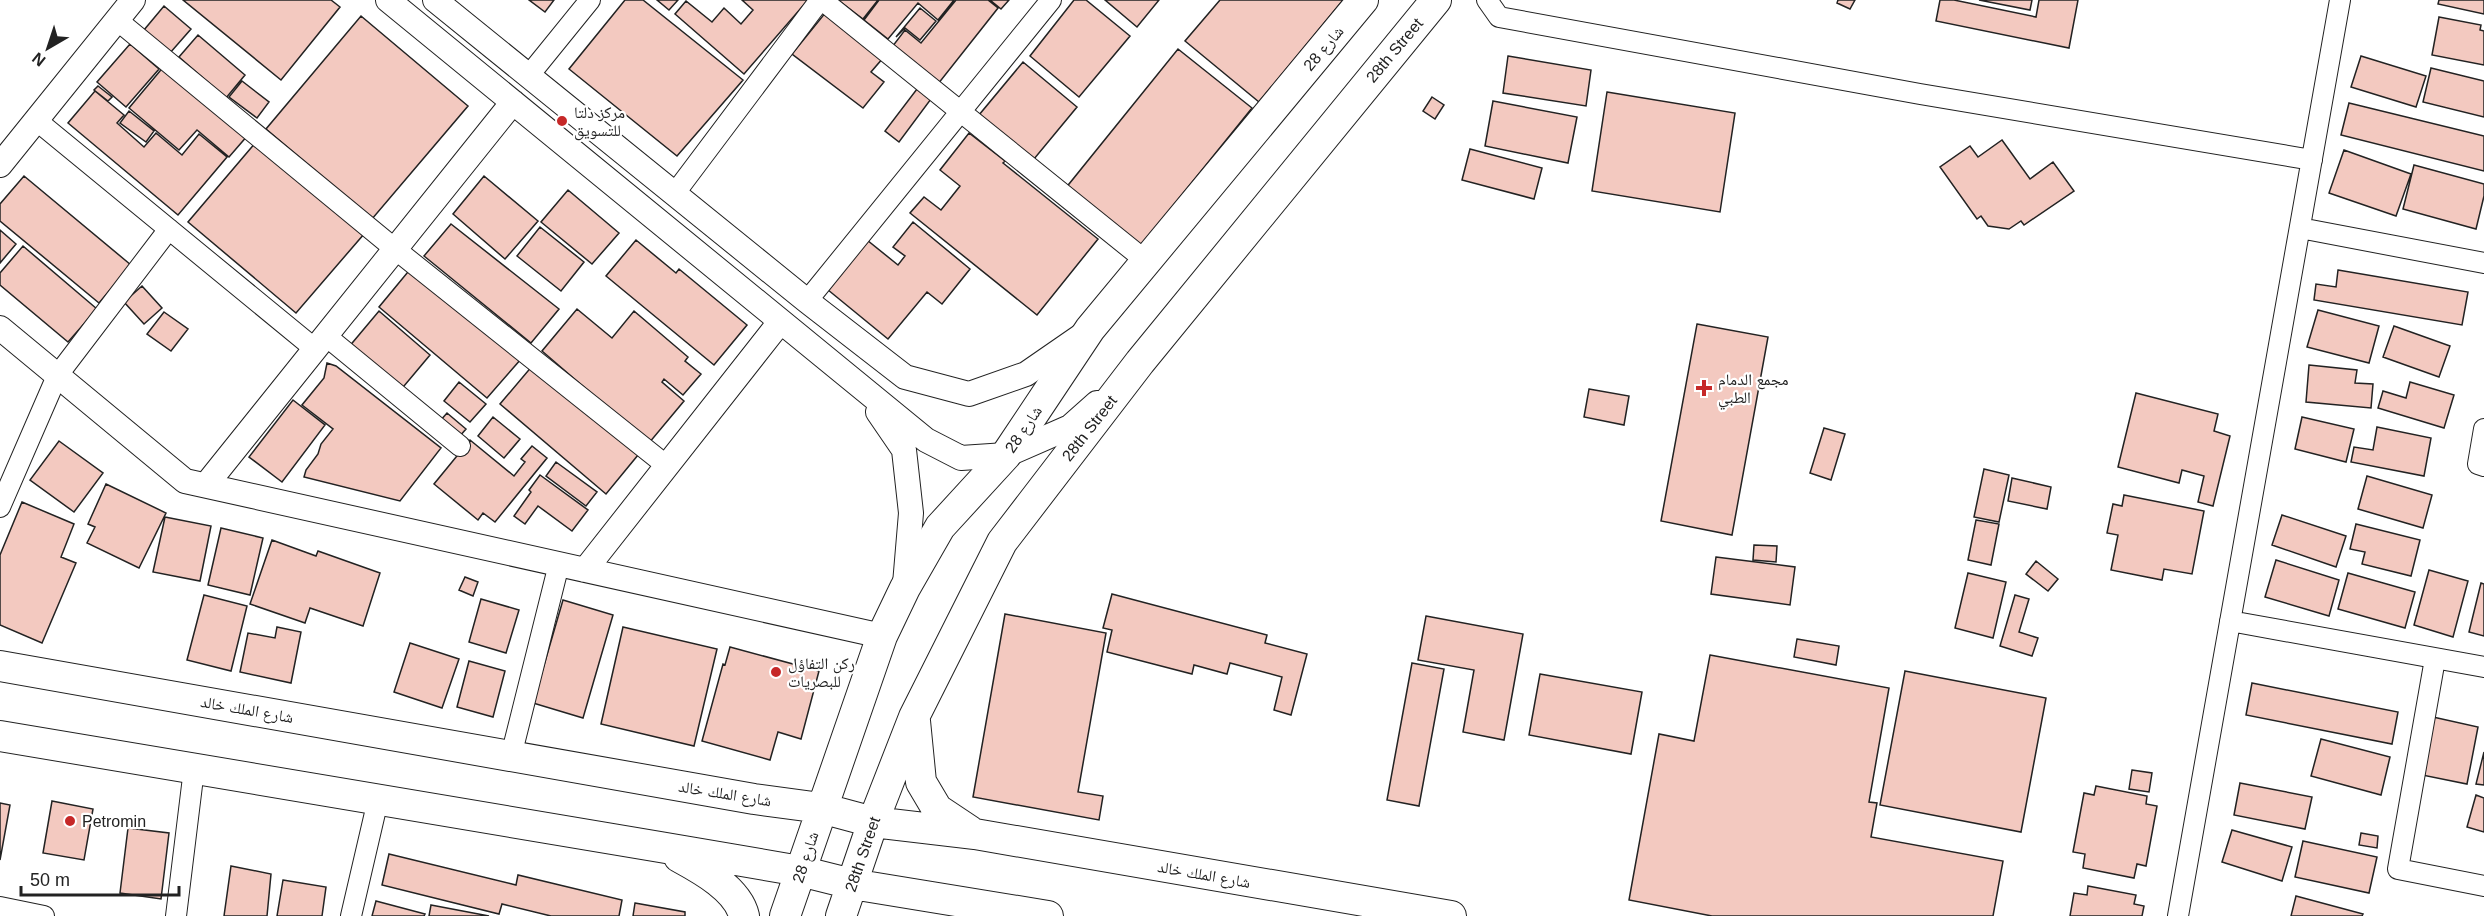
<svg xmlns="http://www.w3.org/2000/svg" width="2484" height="916" font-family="Helvetica,'Noto Naskh Arabic',sans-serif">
  <rect width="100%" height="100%" fill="#fff"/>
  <path fill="#f3c9c0" stroke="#222" stroke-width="1.5" d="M183,0H331L340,7L281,80Z
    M529,0H554L545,12Z
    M625,0H643L743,80L677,156L569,69Z
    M657,0H678L669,10Z
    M742,0H808L744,74L675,14L686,1L712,22L724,8L741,24L753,10Z
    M838,0H878L863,19Z
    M879,0H954L938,20L918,3L888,39L864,20Z
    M956,0H988L998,8L938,84L892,47L905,30L921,43Z
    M990,0H1009L1001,9Z
    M1074,0H1086L1130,36L1079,97L1030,56Z
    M1105,0H1159L1137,27Z
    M1220,0H1343L1259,102L1185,41Z
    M1838,0H1855L1850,9L1837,3Z
    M1940,0H1954L2036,17L2039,0H2078L2069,48L1936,21Z
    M1979,0H2032L2030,10Z
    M2439,0H2484V14L2438,4Z
    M164,6L191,29L170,53L144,30Z
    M920,8L936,21L920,40L905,28L896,37Z
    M826,12L883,58L871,72L884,82L863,108L792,54Z
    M361,16L468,106L372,219L266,129Z
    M2439,17L2481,25L2480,30L2484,31V65L2432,55Z
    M198,35L245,75L226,98L179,57Z
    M130,44L159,69L126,107L97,82Z
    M1178,49L1252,108L1139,248L1065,189Z
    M1508,56L1591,70L1586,106L1503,93Z
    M2361,56L2426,76L2416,107L2351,87Z
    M1023,62L1077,107L1034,159L979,115Z
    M165,65L248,135L229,157L197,130L179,150L129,108Z
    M2431,68L2484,81V117L2423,102Z
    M242,81L269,102L257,118L229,97Z
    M98,86L112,97L108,101L94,90Z
    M917,89L931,99L899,142L885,131Z
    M95,91L124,115L117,123L144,147L156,133L182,155L199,134L227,157L178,215L68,123Z
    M1607,92L1735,113L1720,212L1592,191Z
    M1432,97L1444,105L1435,119L1423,111Z
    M1493,101L1577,117L1568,163L1485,146Z
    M2349,103L2484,136V171L2341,135Z
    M129,111L154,131L146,142L120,123Z
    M969,133L1005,161L1003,163L1098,239L1037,315L910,213L924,197L941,210L960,186L940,170Z
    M2002,140L2030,179L2053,162L2074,191L2024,225L2021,221L2009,229L1988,226L1981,216L1977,219L1940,167L1970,146L1978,157Z
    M256,142L364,234L296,313L188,222Z
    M1470,149L1542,168L1534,199L1462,180Z
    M2344,150L2411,174L2396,216L2329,193Z
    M2414,165L2484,184V196L2476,229L2403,209Z
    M24,176L131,265L99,303L0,221V204Z
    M484,176L538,221L505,259L453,214Z
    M568,190L619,233L592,264L541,222Z
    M913,222L970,269L942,304L927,292L888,339L822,285L862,236L898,265L905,256L893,247Z
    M451,224L559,309L531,343L424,256Z
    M540,227L584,262L561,291L517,256Z
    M0,230L16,244L0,263Z
    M636,240L676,273L679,269L747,325L714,365L606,276Z
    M23,246L97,309L68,342L0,285V273Z
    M412,267L521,359L487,398L379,307Z
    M2338,270L2468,292L2462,325L2314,300L2316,284L2336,287Z
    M142,286L162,308L144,324L124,302Z
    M577,309L612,338L634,311L688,357L685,361L701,374L683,395L664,379L662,382L684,401L649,443L542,351Z
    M2318,310L2379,326L2369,363L2307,347Z
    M379,311L430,355L399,392L348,348Z
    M164,312L188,329L171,351L147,334Z
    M1697,324L1768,337L1732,535L1661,521Z
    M2394,326L2450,346L2439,377L2383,357Z
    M327,363L336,366L441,448L400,501L304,477L306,470L318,454L321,444L333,429L302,405L324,378Z
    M533,365L638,455L606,494L500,404Z
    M2309,365L2357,370L2355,383L2373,384L2371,408L2306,402Z
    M459,382L486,404L470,422L444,401Z
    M2410,382L2454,395L2444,428L2378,408L2383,391L2406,398Z
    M1589,389L1629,396L1624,425L1584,417Z
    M2136,393L2218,414L2214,431L2230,436L2213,506L2198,502L2204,476L2182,470L2179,483L2118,467Z
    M293,400L325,425L282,482L249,457Z
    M447,413L466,429L459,437L440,421Z
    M493,417L520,439L504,458L478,436Z
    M2302,417L2354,429L2346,462L2295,449Z
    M2377,427L2431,438L2424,476L2351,462L2354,447L2373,450Z
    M1824,428L1845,434L1831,480L1810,473Z
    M470,440L514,476L525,462L521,459L532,446L547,458L495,522L483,513L478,520L434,484Z
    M59,441L103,473L74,512L30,480Z
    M556,462L597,492L586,506L546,476Z
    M1984,469L2009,475L1999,522L1974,517Z
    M540,475L588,510L572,531L538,506L525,524L514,516L531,492L529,490Z
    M2367,476L2432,495L2423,528L2358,509Z
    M2012,478L2051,487L2047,509L2008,501Z
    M106,484L166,513L139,568L87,543L95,527L88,524Z
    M2124,495L2204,511L2192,574L2164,569L2162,580L2111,570L2118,535L2107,533L2113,504L2122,506Z
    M22,502L74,524L61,557L76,563L42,643L0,625V555Z
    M2282,515L2346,536L2336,567L2272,545Z
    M165,517L211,526L200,581L153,572Z
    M1976,520L1999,524L1991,565L1968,560Z
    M2356,524L2420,540L2411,576L2362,564L2365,552L2350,549Z
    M221,528L263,538L250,595L208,585Z
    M272,540L316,556L318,551L380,573L363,626L310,608L305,623L250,604Z
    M1754,545L1777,546L1776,562L1753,560Z
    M1716,557L1795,567L1790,605L1711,594Z
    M2276,560L2339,580L2329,616L2265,597Z
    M2036,561L2058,579L2048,591L2026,574Z
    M2429,570L2468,581L2453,637L2414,625Z
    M1968,573L2006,582L1993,638L1955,628Z
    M2348,573L2415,592L2405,628L2338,609Z
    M465,577L478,582L473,596L459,590Z
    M2481,583L2484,584V636L2469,632Z
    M1112,594L1267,635L1265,643L1307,654L1291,715L1274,710L1282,677L1230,663L1227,674L1194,665L1192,674L1107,652L1112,630L1103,628Z
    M204,595L247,606L231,671L187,660Z
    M2015,595L2029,599L2019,632L2038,638L2032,656L2000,646Z
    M481,599L519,610L506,653L469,642Z
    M563,600L613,615L583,718L533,703Z
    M1005,614L1106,633L1078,792L1103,796L1099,820L973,797Z
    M1426,616L1523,634L1504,740L1463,732L1474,670L1418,660Z
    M277,627L301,632L291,683L240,672L248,633L275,638Z
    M623,627L717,649L694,746L601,724Z
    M1797,639L1839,646L1836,665L1794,657Z
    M410,643L459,659L442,708L394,692Z
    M730,647L819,671L801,739L778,732L770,760L702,741L723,664L725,665Z
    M1710,655L1889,688L1869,802L1877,803L1871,837L2003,861L1993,916H1712L1629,900L1659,734L1694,741Z
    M469,661L505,671L493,717L457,707Z
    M1412,663L1444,669L1419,806L1387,800Z
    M1905,671L2046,698L2021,832L1880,805Z
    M1540,674L1642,692L1631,754L1529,735Z
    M2252,683L2398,712L2392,744L2246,715Z
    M2433,717L2478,727L2467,784L2422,775Z
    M2321,739L2390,757L2381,795L2311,776Z
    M2484,752V785L2476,784Z
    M2132,770L2152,773L2149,792L2129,789Z
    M2240,783L2312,797L2305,829L2234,815Z
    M2096,786L2147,796L2146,804L2157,806L2146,866L2137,864L2134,878L2083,868L2085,854L2073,852L2084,793L2094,795Z
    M2476,795L2484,798V832L2467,827Z
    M52,801L93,809L84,860L43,853Z
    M0,803L10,805L0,860Z
    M128,828L169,833L161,899L120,893Z
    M2232,830L2292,847L2282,881L2222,862Z
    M2361,833L2378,836L2377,848L2359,845Z
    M2303,841L2377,857L2369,893L2295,877Z
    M389,854L516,885L518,875L622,900L619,916H551L502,904L499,914L382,885Z
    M231,866L271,874L267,916H224Z
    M283,880L326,887L322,916H277Z
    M2088,886L2136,895L2134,904L2144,906L2142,916H2070L2074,893L2087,895Z
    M2296,896L2363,914L2362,916H2291Z
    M376,901L425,914L424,916H372Z
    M635,903L685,912V916H633Z
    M431,905L489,916H429Z"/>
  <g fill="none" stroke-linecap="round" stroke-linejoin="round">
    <defs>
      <path id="minor" d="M822,0L1146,261
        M1487,0L1499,17L1920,94L2312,160
        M117,20L395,249L667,466
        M530,74L590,0
        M36,120L315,349
        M675,193L820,0
        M2300,228L2484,263
        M807,301L1051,0
        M326,336L460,446
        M2484,429L2478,464L2484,466
        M0,507L57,376L169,229
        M2230,621L2484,667
        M2435,659L2398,869L2484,886
        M511,756L559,564
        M0,907L44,916
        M176,916L194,769
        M351,916L378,800
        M2178,916L2340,0"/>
      <path id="tertiary" d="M388,0L926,440L961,458L1006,455L1070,427L1097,403
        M435,0L807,301L905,377L969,394L1026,374L1081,336
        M0,165L133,0
        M0,328L185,481L882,636
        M878,412L904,450L911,513L905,584
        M206,485L513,102
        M585,570L780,322"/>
      <path id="primary" d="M0,666L754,799L821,808L873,822L975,834L1451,916
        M915,721L921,782L937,809L970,831
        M0,736L660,847L800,871L852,884L1048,916
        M679,857C701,869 738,889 744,916
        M785,916L882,636L905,588L940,527L1006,455L1090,329L1363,0
        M841,916L873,822L914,717L1002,542L1140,362L1436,0"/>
    </defs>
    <use href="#minor" stroke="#222" stroke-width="22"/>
    <use href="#tertiary" stroke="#222" stroke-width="26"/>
    <use href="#primary" stroke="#222" stroke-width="32"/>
    <use href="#minor" stroke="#fff" stroke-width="20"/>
    <use href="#tertiary" stroke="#fff" stroke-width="24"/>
    <use href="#primary" stroke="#fff" stroke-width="30"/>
  </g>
  <g fill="#c62828" stroke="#fff" stroke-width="2">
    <circle cx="562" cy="121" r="6"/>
    <path d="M1701 379h6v6h6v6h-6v6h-6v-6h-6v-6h6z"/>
    <circle cx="776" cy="672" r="6"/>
    <circle cx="70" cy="821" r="6"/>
  </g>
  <g text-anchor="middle" stroke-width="4.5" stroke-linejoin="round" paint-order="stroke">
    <g font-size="16" fill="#222" stroke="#fff">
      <text transform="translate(1323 48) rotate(-50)" y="6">شارع 28</text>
      <text transform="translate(1394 50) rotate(-50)" y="6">28th Street</text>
      <text transform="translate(1089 428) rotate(-52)" y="6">28th Street</text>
      <text transform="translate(1023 429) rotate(-56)" y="6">شارع 28</text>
      <text transform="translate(247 709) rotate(10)" y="6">شارع الملك خالد</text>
      <text transform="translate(725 793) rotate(9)" y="6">شارع الملك خالد</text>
      <text transform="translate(862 854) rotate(-71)" y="6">28th Street</text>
      <text transform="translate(805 857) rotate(-72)" y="6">شارع 28</text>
      <text transform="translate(1204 874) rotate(10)" y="6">شارع الملك خالد</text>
    </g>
    <g font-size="16" fill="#222" stroke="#fff" text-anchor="start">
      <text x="574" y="118">مركز دلتا<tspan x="574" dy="18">للتسويق</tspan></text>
      <text x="1718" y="385">مجمع الدمام<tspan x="1718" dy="18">الطبي</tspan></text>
      <text x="788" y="669">ركن التفاؤل<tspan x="788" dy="18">للبصريات</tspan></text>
      <text x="82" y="827">Petromin</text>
    </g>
  </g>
  <g transform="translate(48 48) rotate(219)" stroke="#ffffff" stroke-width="4.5" paint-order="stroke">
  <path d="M0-4.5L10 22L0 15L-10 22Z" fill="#222222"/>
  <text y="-9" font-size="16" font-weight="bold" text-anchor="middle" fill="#222222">N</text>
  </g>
  <path d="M21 886v9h158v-9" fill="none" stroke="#222222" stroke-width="3"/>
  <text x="30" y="886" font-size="18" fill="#222222" stroke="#ffffff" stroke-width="4.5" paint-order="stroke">50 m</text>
</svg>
